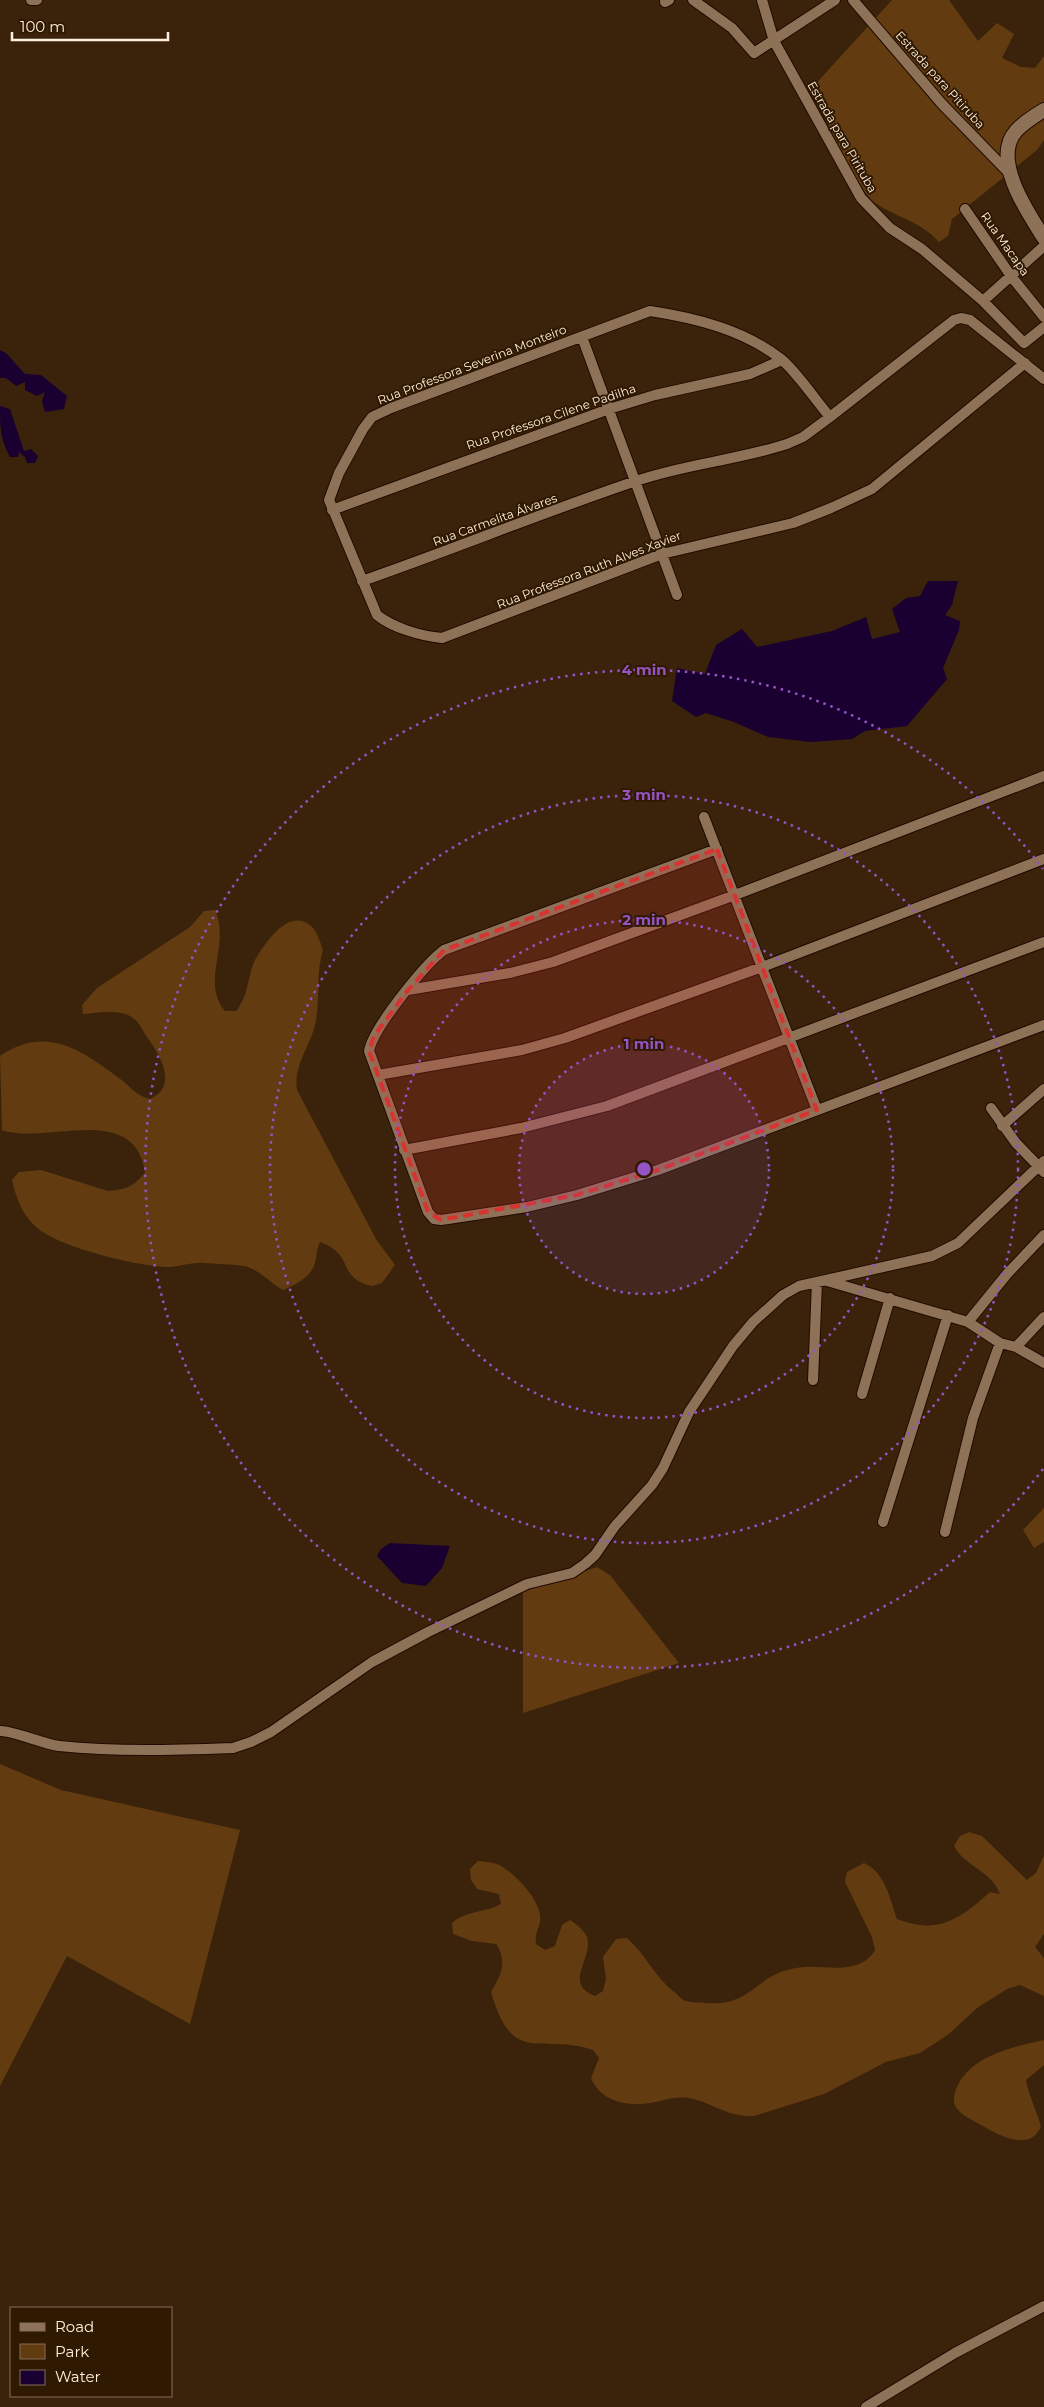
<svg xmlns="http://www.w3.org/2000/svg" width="1044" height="2407" font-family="Montserrat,sans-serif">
  <rect width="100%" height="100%" fill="#3a230a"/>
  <path fill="#623b10" d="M892,0H949L978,41L997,23L1014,34L1002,58L1021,67L1035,68L1044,56V140L1037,150L952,219L948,236L939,242C919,220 897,218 875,203C859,192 822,111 811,89Z
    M215,910C231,946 200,981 225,1011H236C249,996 247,976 256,958C266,942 289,907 311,926C317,931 320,942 323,950C316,972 320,997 316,1020C312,1045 293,1064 297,1090L376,1239L395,1265L382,1283L372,1286C336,1278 356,1255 320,1242C316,1250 317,1258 314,1266C309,1278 295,1285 283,1290C270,1283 259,1269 244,1266C231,1264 216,1264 203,1263C192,1262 180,1267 169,1267C139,1267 58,1247 36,1227C22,1214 16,1198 12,1180L19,1172L41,1170L108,1191C125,1190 135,1186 145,1172C134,1100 44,1146 2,1130L0,1056C44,1025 81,1049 119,1078C130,1086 136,1096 150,1099C179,1086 160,1055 147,1037C142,1029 138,1020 130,1016C117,1009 97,1013 83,1014L82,1005L97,988L190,927L204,911Z
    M1044,1508V1542L1034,1548L1023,1530Z
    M597,1567L610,1575L679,1663L523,1713V1592Z
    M0,1764L61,1790L240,1830L190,2024L67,1956L0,2086Z
    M969,1832L982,1836L1027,1880L1036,1873L1044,1855V1934L1035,1947L1044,1958V1996L1020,1985L1007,1989L977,2008L949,2034L920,2053L886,2062L824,2094L754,2116C725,2117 713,2102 688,2098C673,2096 664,2101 650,2103C627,2107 600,2101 591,2078L599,2058L593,2050C539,2032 513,2068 491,1992C501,1975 508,1961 496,1944L472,1941L453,1934L452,1923C467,1910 485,1913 501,1904L499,1894L477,1889L471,1880L470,1869L478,1861C486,1862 495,1862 501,1866C516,1875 537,1897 540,1914C542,1927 534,1930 536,1944L545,1950L555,1946L562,1925L570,1920C576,1924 584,1930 587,1937C594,1958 562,1983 595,1996L603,1991L606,1979L603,1957L616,1939L627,1938C646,1955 654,1976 674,1992C678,1994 681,2000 686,2001C691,2003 699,2002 705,2003C751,2007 754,1977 791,1969C818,1962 858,1979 875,1950L872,1937L845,1882L847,1872L864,1863C885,1872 890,1899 897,1919C938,1935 960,1919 990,1892L1000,1894C992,1871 964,1866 954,1846L960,1836Z
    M1044,2040V2065L1026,2080C1029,2097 1037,2111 1041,2127C1037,2134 1033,2139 1024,2140C1009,2141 993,2132 981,2125C963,2115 947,2109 957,2087C971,2055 1013,2047 1044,2040Z"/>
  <path fill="#190030" d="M0,350L6,353L25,374L41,375L67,396L64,409L45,412L42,401L45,392L37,396L25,390V382L16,386L6,378H0Z
    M0,406L10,409L24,451L31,449L38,456L35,463H27L25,457L19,452L18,457H10C0,438 0,427 0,406Z
    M928,581H958L952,605L945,615L960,621L959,630L943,668L947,679L907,726L865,731L852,739L811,742L768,737L734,722L706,713L696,717L672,701L677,668L705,674L716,645L742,629L757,647L832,631L866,617L872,639L900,632L892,609L906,598L920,596Z
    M390,1543L450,1546L442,1568L426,1586L402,1583L377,1556L381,1549Z"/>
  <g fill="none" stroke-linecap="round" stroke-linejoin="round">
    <defs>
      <path id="minor" d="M31,0H37
        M693,0L732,28L754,53L835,0
        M762,0L774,41L861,198L890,228L922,249L983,301L1024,343L1044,327
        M853,0L942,104L1010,174
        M665,2L669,0
        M965,209L1011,276L1044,317
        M983,301L1044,246
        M582,337L677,595
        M830,417C816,401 797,372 781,359C744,330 696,318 650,311L391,408L372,417L363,429L339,473L329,500L377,615C393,628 421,636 442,638L662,554L793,523L831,508L872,489L1025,363
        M332,510L609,409L655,395L750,374L782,360
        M362,581C454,549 544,512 636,481C685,464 738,460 787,444L803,437L830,417L954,320L961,318L970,320L1044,379
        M704,817L817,1110
        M717,849L444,950C425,964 373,1028 369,1051L428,1212L434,1219L441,1220L527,1207L577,1195L658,1170L1044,1025
        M408,990L510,973L553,962L735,895L1044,776
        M378,1075L522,1050L565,1038L762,967L1044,859
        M991,1108L1016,1143L1044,1172
        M1002,1126L1044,1089
        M404,1150L521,1128L607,1106L1044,942
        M827,1281L968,1322L1000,1343L1016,1347L1044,1363
        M968,1322L1007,1274L1044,1235
        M1016,1347L1044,1317
        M813,1380L817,1282
        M862,1394L890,1298
        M883,1522L948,1315
        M945,1532L973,1418L1000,1343
        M0,1731C11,1730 43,1744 59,1746C117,1752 175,1750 233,1748L251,1742L271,1732L372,1662L428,1632L527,1584L572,1573L585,1564L595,1555L615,1526L652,1485L663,1468L689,1412L733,1346L753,1322L783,1295L799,1286L817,1282L932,1256L958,1243L1044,1161
        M866,2407L955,2353L1044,2306"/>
      <path id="secondary" d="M1044,110C1034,116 1023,123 1016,131C991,159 1028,213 1044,238"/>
    </defs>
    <use href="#minor" stroke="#210b00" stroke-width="12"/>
    <use href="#secondary" stroke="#210b00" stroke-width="16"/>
    <use href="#minor" stroke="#8e7258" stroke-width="10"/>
    <use href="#secondary" stroke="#8e7258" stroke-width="14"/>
  </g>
  <path fill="#d83231" fill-opacity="0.2" stroke="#d83231" stroke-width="4" stroke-dasharray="10 6" stroke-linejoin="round" d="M717,849L817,1110L658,1170L577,1195L441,1220L428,1212L369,1051L374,1036L408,990L444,950Z"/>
  <circle cx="644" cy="1169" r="125" fill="#9553c5" fill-opacity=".12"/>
  <g fill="none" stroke="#9553c5" stroke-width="2.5" stroke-dasharray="2.5 5">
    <circle cx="644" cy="1169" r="125"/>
    <circle cx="644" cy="1169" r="249"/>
    <circle cx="644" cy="1169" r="374"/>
    <path d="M1043 1469A499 499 0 1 1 1043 869"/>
  </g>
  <g text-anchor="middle" stroke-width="4" stroke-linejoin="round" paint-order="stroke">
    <g font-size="12" fill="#feeedf" stroke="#301901">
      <text transform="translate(940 80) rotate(48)" y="4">Estrada para Pitiruba</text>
      <text transform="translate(842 137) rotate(60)" y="4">Estrada para Pirituba</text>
      <text transform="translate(1005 244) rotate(55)" y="4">Rua Macapa</text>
      <text transform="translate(472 365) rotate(-21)" y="4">Rua Professora Severina Monteiro</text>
      <text transform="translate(551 417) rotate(-19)" y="4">Rua Professora Cilene Padilha</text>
      <text transform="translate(495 520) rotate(-20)" y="4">Rua Carmelita Álvares</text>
      <text transform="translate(589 570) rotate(-21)" y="4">Rua Professora Ruth Alves Xavier</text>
    </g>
  </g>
  <circle cx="644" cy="1169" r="8" fill="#9553c5" stroke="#301901" stroke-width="2.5"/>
  <g font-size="15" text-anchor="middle" font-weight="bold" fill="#9553c5" stroke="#301901" stroke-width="4" stroke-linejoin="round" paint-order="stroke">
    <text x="644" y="675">4 min</text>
    <text x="644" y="800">3 min</text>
    <text x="644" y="925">2 min</text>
    <text x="644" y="1049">1 min</text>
  </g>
  <rect x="10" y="2307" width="162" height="90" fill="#301901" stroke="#826e5a"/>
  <rect x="20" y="2323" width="25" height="8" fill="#8e7258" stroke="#826e5a"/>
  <text x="55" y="2332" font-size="15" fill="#feeedf">Road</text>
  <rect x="20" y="2344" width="25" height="15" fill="#623b10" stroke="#826e5a"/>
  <text x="55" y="2357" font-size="15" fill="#feeedf">Park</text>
  <rect x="20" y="2370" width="25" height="15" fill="#190030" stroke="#826e5a"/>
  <text x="55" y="2382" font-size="15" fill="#feeedf">Water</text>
  <path d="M12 32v8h156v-8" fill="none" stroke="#feeedf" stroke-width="2.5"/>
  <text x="20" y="32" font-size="15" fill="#feeedf" stroke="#301901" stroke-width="4" paint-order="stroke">100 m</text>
</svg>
